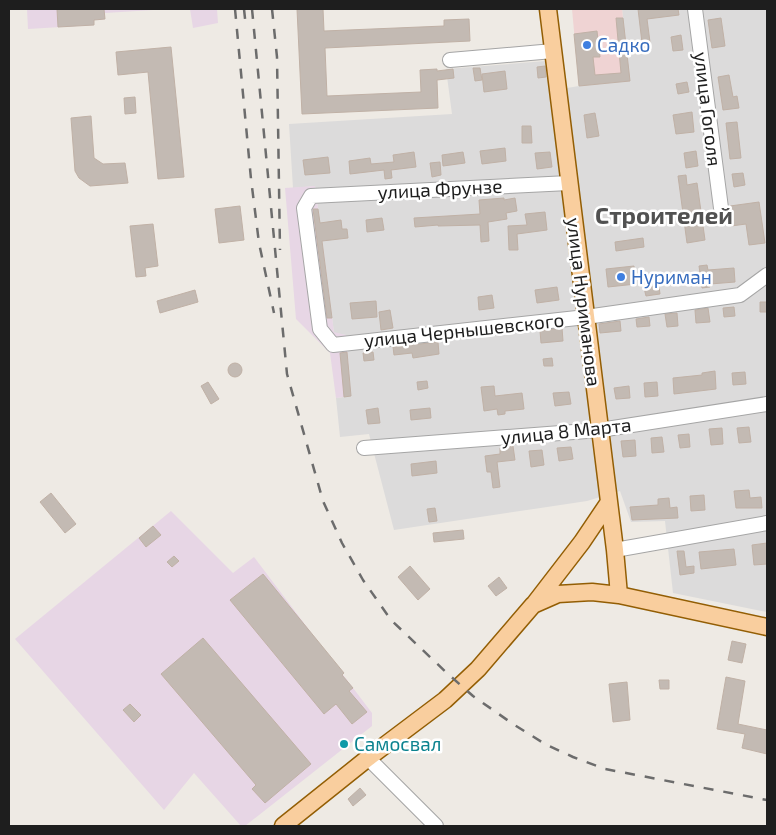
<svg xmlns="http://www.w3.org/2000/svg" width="776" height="835" font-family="'Exo 2',sans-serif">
  <rect width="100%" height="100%" fill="#eeeae4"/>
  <path fill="#dcdbdb" d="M622,9H767V612L673,593L665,521L631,522L620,491L587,501L394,530L369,434L340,437L336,398L351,396L346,335L334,333L315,186L293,188L289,124L452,114L446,69L546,61L549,91L579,86L629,81Z"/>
  <path fill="#efd3d3" d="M572,9H622L630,81L579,86Z"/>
  <path fill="#e7d6e5" d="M27,9H153V10L105,13V19L94,20V25L28,29Z
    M190,9H217L218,23L193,28Z
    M315,186L334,332L346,335L351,396L336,398L330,353L296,319L285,188Z
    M171,511L233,573L254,557L372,713V726L245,826H241L194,773L164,810L15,639Z"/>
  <path fill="#c3bab3" stroke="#c0b1a6" d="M57,9H104L105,19L94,20V25L58,27Z
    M297,9H323L324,31L444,26V20L469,19L470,41L325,48L327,96L421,92L420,70L437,69V71L453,69L454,78L437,80L438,108L302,114Z
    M638,9H678L679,15L647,19L651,50L643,51Z
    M616,18H623L630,81L579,86L574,34L597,31L600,57H593L595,75L621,73Z
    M721,18L725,46L712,48L708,20Z
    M681,35L683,50L673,51L671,37Z
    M171,47L184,177L158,179L148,72L118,75L116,52Z
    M545,66L546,77L538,78L537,67Z
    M473,68H480L482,80L475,81Z
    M505,71L507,89L484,92L482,74Z
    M729,75L733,97L737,96L739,108L723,110L718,77Z
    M687,82L689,92L678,94L676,84Z
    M135,97L136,113L125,114L124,98Z
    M692,112L694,132L676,134L673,115Z
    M595,113L599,136L587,138L584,115Z
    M91,116L94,158L103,164L125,163L128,183L90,186L79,178L75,171L71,118Z
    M737,122L741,158L730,159L726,123Z
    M522,126H531L532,143H522Z
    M505,148L506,161L482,164L480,151Z
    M696,151L698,166L686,168L684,153Z
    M414,152L416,167L391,170L392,178L385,179L384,170L350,174L349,161L370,158L371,164L394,162L393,155Z
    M463,152L465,163L443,166L442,155Z
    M550,152L552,167L537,169L535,153Z
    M328,157L330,173L305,175L303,160Z
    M440,162L441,175L432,177L430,163Z
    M743,173L745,185L734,187L732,174Z
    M686,175L687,185L697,183L705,240L687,243L678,176Z
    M504,198V200L515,198L517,211L506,213L507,219L488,222L489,241L481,242L480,225L438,226V225L415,227L414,218L480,214L479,200Z
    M759,202L765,243L749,245L746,224L731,226L730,206Z
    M240,206L244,240L219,243L215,209Z
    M313,209H318L320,223L341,220L342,229H347L348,238L322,241L332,318H327Z
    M545,212L547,230L517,234L518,250H509L508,226L527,225L525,214Z
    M382,218L384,230L367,232L366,220Z
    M153,224L158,266L145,268L146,276L136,277L130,226Z
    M643,238L644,247L616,251L615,242Z
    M707,265L708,270L734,268L735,282L710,284V287L702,288L699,266Z
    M634,266L636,284L608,287L606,269Z
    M659,286L660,294L646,296L644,288Z
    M557,287L559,300L537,303L535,290Z
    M195,290L198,302L160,313L157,301Z
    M492,295L494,308L479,310L478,297Z
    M376,301L377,317L352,319L350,303Z
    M760,302H767V312H760Z
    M734,307L735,316L724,317L723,308Z
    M708,308L710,322L696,323L695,310Z
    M390,310L393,328L381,330L379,312Z
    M677,313L678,326L667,327L665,314Z
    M649,317L650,326L637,327L636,319Z
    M620,321L621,331L600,333L599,324Z
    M562,328L563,341L541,343L540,331Z
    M438,342L439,354L413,358L412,353L394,355L393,347Z
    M347,352L351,396L344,397L340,353Z
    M373,352L374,360L364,361L363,353Z
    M552,358L553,366H544L543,359Z
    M228 370a7 7 0 1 1 14 0a7 7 0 1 1-14 0Z
    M715,371L716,389L674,394L673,378L702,375V373Z
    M745,372L746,384L733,385L732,373Z
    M427,381L428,388L418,390L417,382Z
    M208,382L219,399L211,404L201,386Z
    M657,382L658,396L645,397L644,383Z
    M494,386L495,396L522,393L524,409L505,411V414L498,415L497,409L484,411L481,387Z
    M629,386L630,398L616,399L614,388Z
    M569,392L571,404L555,406L553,393Z
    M378,408L380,423L368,424L366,410Z
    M430,408L431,418L411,420L410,410Z
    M749,427L751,442L739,443L737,428Z
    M722,428L723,444L711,445L709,429Z
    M689,434L690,447L680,448L678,435Z
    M662,437L664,452L652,453L651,438Z
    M635,440L636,456L623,457L621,441Z
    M513,446L515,460L497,462L500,487L493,488L491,472H487L485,456L500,454V448Z
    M571,447L573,459L559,461L557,448Z
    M542,450L544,465L531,467L529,451Z
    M436,461L437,473L412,476L411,464Z
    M749,490L750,498L761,497L762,508H736L734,491Z
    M51,493L76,524L65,533L40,502Z
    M704,495L705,510L691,511L690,496Z
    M669,498L670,508L677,507L678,518L632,520L630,507L658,505V499Z
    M435,508L437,521L429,522L427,509Z
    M153,526L161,535L146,547L139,538Z
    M463,530L464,539L434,542L433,533Z
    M767,543V564L754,565L752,545Z
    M734,549L736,565L701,569L699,552Z
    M677,551H684L686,567L694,566V573L680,575Z
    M174,556L179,561L172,567L167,562Z
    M410,566L430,589L418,600L398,577Z
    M263,574L344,673L342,675L353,688L349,691L367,712L352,724L336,704L324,714L230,600Z
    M499,577L507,588L496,596L488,586Z
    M203,638L311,764L265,803L252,789L256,785L161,674Z
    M732,641L746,644L742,663L728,660Z
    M726,677L745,681L738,724L767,730V754L742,748L745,734L717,729Z
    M659,680H669V689H660Z
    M627,682L630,720L613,722L609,684Z
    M130,704L141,715L134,722L123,710Z
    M360,788L366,795L353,806L348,799Z"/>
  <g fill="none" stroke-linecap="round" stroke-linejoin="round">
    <defs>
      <path id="minor" d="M695,9L721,208
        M450,60L553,51
        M569,183L311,196L304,208L320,329L333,345L586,317L740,295L767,275
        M364,448L600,430L767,404
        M615,550L767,523
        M368,758L436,826"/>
      <path id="major" d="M548,9L615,550L619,595
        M535,603L582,542L609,502
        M283,826L368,758L445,700L478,669L533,605L558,594L592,592L619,595L767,627"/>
    </defs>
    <use href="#minor" stroke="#a5a5a5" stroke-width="16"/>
    <use href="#major" stroke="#935e04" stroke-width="19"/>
    <use href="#minor" stroke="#fff" stroke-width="14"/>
    <use href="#major" stroke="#f9ce9e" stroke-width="16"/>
    <path stroke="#6c6c6c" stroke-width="2.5" stroke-dasharray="10 10" stroke-linecap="butt" d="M235,9L251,179L259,243L274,313
      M244,9L246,28
      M252,9L287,374L323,501L342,543L363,580L391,620L448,674L473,696L513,724L545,744L573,757L605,769L767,800
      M272,9L277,57L280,250"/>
  </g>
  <g fill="#3f7fe0" stroke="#fff" stroke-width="2">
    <circle cx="587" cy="45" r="5"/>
    <circle cx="621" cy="277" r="5"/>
  </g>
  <circle fill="#0f9aa8" stroke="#fff" stroke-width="2" cx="344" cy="744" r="5"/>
  <g text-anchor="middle" stroke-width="5" stroke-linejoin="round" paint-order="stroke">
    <g font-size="19" fill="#366cbe" stroke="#fff" text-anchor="start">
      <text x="597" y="52">Садко</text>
      <text x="631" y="284">Нуриман</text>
    </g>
    <g font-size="19" fill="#1e1e1e" stroke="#fff">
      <text transform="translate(708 109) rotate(83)" y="7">улица Гоголя</text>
      <text transform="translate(440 189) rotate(-3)" y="7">улица Фрунзе</text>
      <text transform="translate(584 302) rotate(83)" y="7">улица Нуриманова</text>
      <text transform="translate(464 330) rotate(-6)" y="7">улица Чернышевского</text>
      <text transform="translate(566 431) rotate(-6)" y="7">улица 8 Марта</text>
    </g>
    <g font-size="19" fill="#0d838f" stroke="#fff" text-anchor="start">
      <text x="354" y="751">Самосвал</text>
    </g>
    <g font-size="24" font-weight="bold" fill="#515151" stroke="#fff">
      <text x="664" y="224">Строителей</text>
    </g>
  </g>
  <rect width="776" height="835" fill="none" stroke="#1e1e1e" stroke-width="20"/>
</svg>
